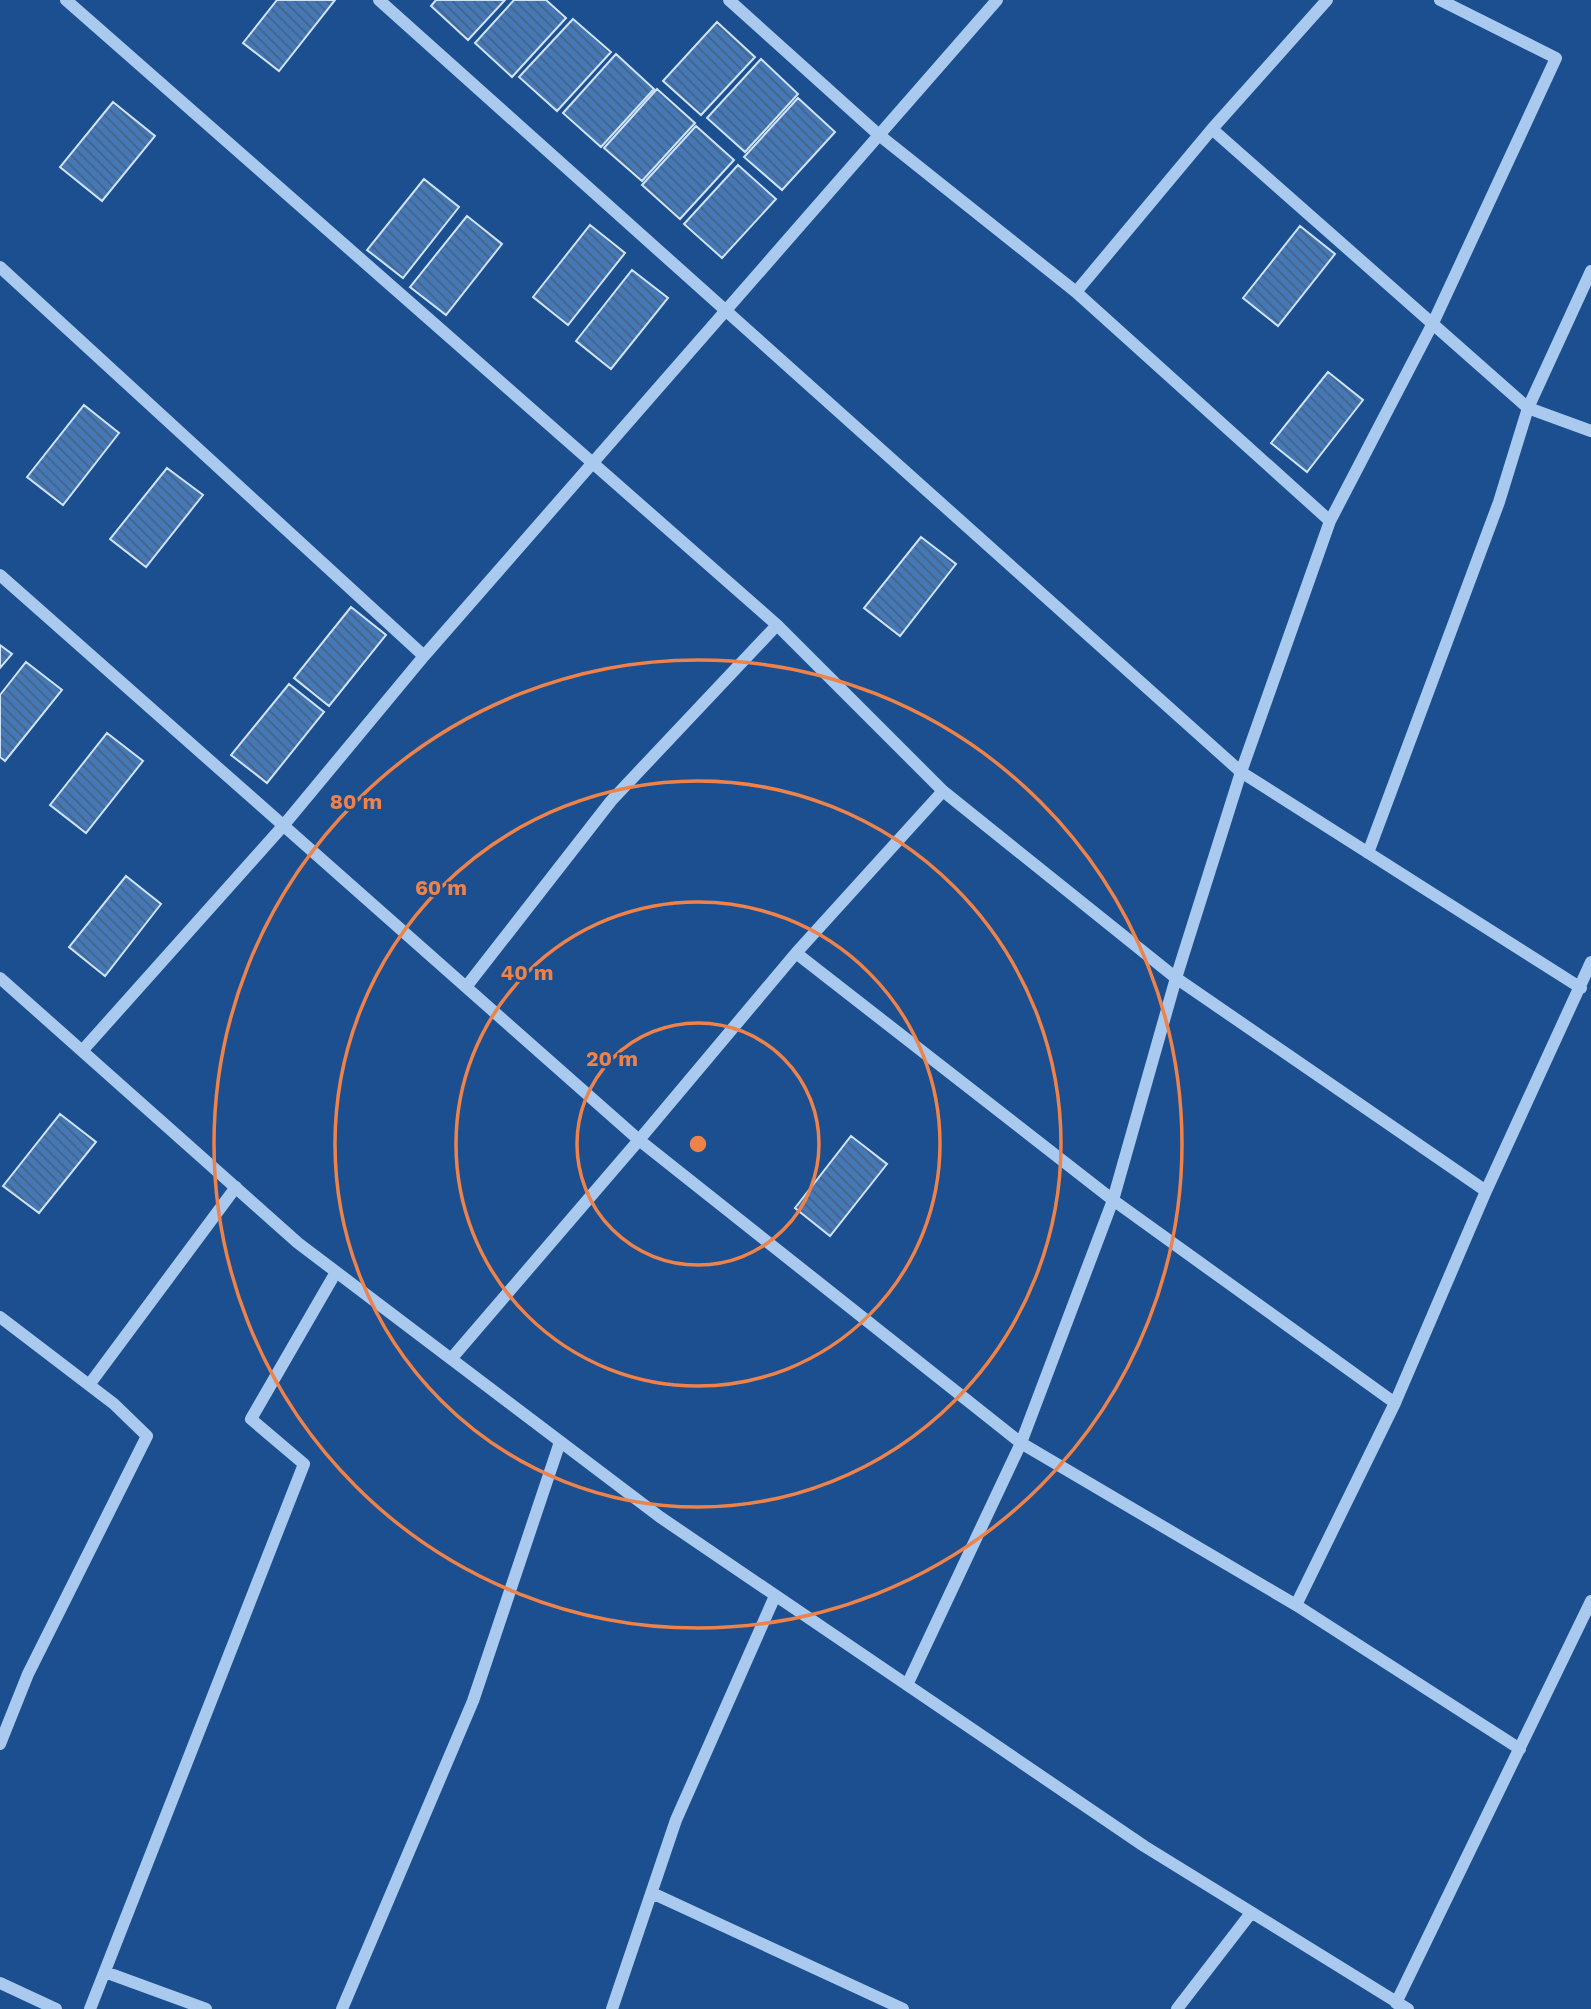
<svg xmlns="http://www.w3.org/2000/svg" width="1591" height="2009" font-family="'Work Sans',sans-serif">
  <defs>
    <pattern id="building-back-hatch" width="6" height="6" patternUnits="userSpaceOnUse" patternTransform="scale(1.75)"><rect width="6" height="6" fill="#4478b7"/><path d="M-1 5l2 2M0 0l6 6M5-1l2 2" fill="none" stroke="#486282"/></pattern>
  </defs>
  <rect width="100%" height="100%" fill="#1b4f8f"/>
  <path fill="url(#building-back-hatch)" stroke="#cfe3fa" stroke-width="2" d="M277,0H335L279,71L243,43Z
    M436,0H505L468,40L431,6Z
    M514,0H546L566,18L512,77L475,43Z
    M573,19L611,52L557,111L519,77Z
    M717,22L755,57L701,115L663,81Z
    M616,54L654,89L601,147L563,113Z
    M761,59L798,94L745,152L707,118Z
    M657,89L695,123L642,181L604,148Z
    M798,98L835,132L782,190L744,157Z
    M113,102L155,136L102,201L60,167Z
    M696,126L734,160L680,219L642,185Z
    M738,165L776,199L722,258L684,224Z
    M424,179L459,207L403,278L367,250Z
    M467,216L502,244L446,315L410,287Z
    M590,225L625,253L568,325L533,297Z
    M1300,226L1335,254L1278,326L1243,298Z
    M632,270L668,298L611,369L576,341Z
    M1328,372L1363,400L1307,472L1271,443Z
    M84,405L119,433L63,505L27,477Z
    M167,468L203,495L146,567L110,539Z
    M921,537L956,564L900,636L864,608Z
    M351,607L386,635L329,706L294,678Z
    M0,645L12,654L0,668Z
    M26,662L62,690L5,761L0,757V695Z
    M289,684L324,712L267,783L231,755Z
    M107,733L143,761L86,833L50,805Z
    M126,876L161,904L105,976L69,947Z
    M60,1114L96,1142L39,1213L3,1186Z
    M851,1136L887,1164L830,1236L795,1208Z"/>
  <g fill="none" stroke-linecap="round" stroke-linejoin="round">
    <path stroke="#a9c9ee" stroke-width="12" d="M66,0L777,625L611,801L466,987
      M379,0L1241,772L1581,988
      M729,0L879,135L1076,292L1212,129L1327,0
      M1212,129L1528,408L1591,431
      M0,267L424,656
      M1076,292L1330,521
      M0,575L639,1140L796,953L1113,1200L1395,1403L1296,1605
      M777,625L943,791L1176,978L1486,1191
      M1368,853L1499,502L1528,408L1591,271
      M796,953L943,791
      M0,978L298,1243L660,1517L1144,1846L1408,2009
      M82,1051L283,826L424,656L997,0
      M0,1317L114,1404L147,1436L28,1674L0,1744
      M451,1359L639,1140L1021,1443L1296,1605L1520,1749
      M89,1385L236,1187
      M1395,1403L1486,1191L1591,962
      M907,1685L1021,1443L1113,1200L1176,978L1241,772L1330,521L1433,323L1556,58L1440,0
      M652,1893L903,2009
      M105,1972L206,2009
      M0,1983L56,2009
      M1396,2003L1591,1601
      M90,2009L304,1464L251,1419L336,1272
      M342,2009L473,1701L560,1442
      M612,2009L676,1820L775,1596
      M1177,2009L1251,1913"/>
  </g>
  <g fill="none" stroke="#ee8249" stroke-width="3.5">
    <circle cx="698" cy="1144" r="121"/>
    <circle cx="698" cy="1144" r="242"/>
    <circle cx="698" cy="1144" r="363"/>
    <circle cx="698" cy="1144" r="484"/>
  </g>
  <circle cx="698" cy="1144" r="10" fill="#ee8249" stroke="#1b4f8f" stroke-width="3.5"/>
  <g font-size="21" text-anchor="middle" font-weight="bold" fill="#ee8249" stroke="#1b4f8f" stroke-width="5" stroke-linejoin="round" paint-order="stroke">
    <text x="356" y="809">80 m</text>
    <text x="441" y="895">60 m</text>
    <text x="527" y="980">40 m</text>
    <text x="612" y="1066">20 m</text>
  </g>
</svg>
